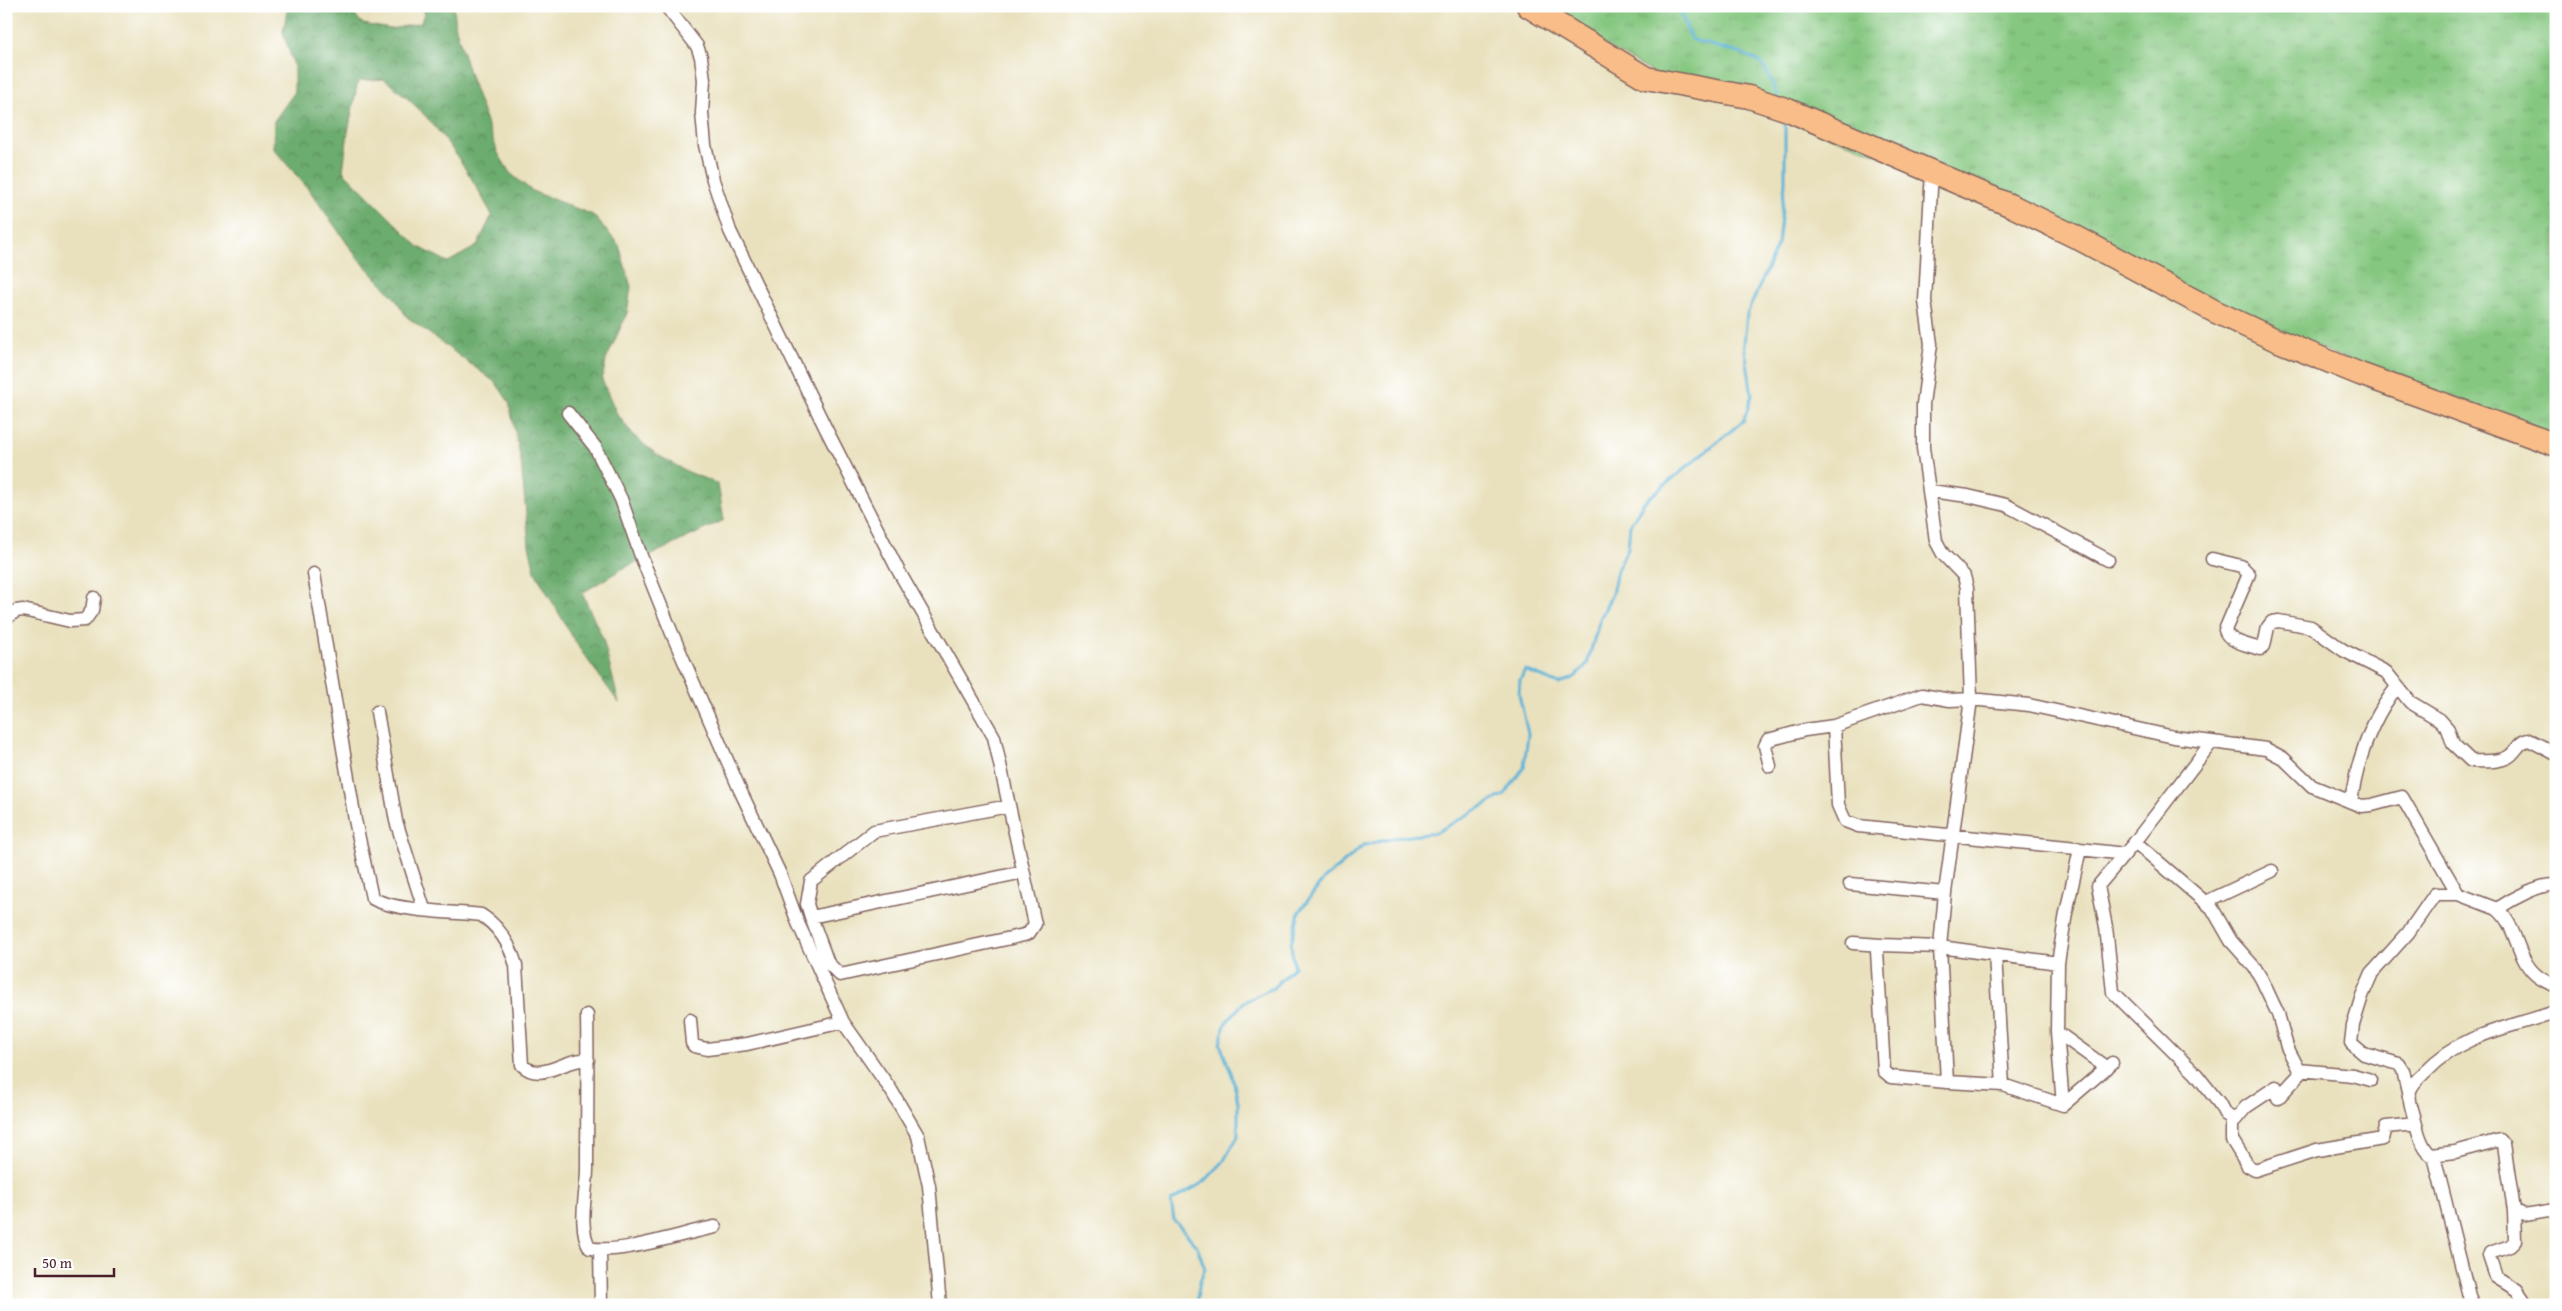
<svg xmlns="http://www.w3.org/2000/svg" width="2562" height="1311" font-family="'Gentium Book Plus',serif">
  <defs>
    <pattern id="grass-tufts" width="24" height="20" patternUnits="userSpaceOnUse" patternTransform="scale(1.25)"><rect width="24" height="20" fill="#85c780"/><path d="M3 7l-1-3M5 7V3M7 7l1-3M15 17l-1-3M17 17v-4M19 17l1-3" fill="none" stroke="#74aa6f"/></pattern>
    <pattern id="forest-crowns" width="20" height="18" patternUnits="userSpaceOnUse" patternTransform="scale(1.25)"><rect width="20" height="18" fill="#6cac6e"/><path d="M2 6a3 3 0 1 1 6 0M12 15a3 3 0 1 1 6 0" fill="none" stroke="#5b8b5b"/></pattern>
  </defs>
  <rect width="100%" height="100%" fill="#fff"/>
  <filter id="ink" filterUnits="userSpaceOnUse"><feTurbulence type="fractalNoise" baseFrequency=".02" numOctaves="2"/><feDisplacementMap in="SourceGraphic" scale="10" xChannelSelector="R" yChannelSelector="G"/><feConvolveMatrix kernelMatrix="1 2 1 2 8 2 1 2 1" color-interpolation-filters="sRGB"/></filter>
  <filter id="wash" filterUnits="userSpaceOnUse"><feTurbulence type="fractalNoise" baseFrequency=".0096" numOctaves="4" result="noise"/><feDisplacementMap in="SourceGraphic" scale="20" xChannelSelector="R" yChannelSelector="G"/><feGaussianBlur stdDeviation="1.12" result="paint"/><feColorMatrix in="noise" values="0 0 0 0 0 0 0 0 0 0 0 0 0 0 0 0 0 1.4 0 .05"/><feComposite in="paint" operator="in"/></filter>
  <g filter="url(#wash)">
    <rect width="100%" height="100%" fill="#e9e1be"/>
    <path fill="url(#grass-tufts)" stroke="#687356" d="M1537,6H2556V441L2235,315L2014,203L1657,75Z"/>
    <path fill="url(#forest-crowns)" stroke="#5b664c" fill-rule="evenodd" d="M288,6H346L363,24L391,29L421,23L426,6H454L456,29L471,79L498,153L510,173L532,191L593,215L619,245L631,287L627,313L606,360L602,380L616,412L633,435L656,454L686,471L718,484L724,520L622,569L582,593L603,639L619,703L579,648L535,572L529,545L521,461L509,402L496,383L407,317L394,297L356,256L310,191L273,148L274,121L294,93V66L283,32ZM384,79C434,116 463,161 492,215L477,246L448,262L419,247L343,171L348,132L358,81Z"/>
    <g fill="none" stroke-linecap="round" stroke-linejoin="round">
      <path stroke="#5ab2d7" stroke-width="3" d="M1678,6L1691,39C1706,45 1753,54 1762,64C1769,73 1773,85 1777,96
        M1196,1305L1200,1281L1205,1269L1197,1246L1174,1220L1171,1201L1204,1182L1223,1162L1238,1136V1102L1232,1075L1220,1044L1225,1024L1244,1002L1273,988L1294,967L1291,944L1299,912L1324,879L1364,845L1394,838L1435,833L1505,794L1524,767L1528,734L1519,694L1520,680L1525,670L1559,684L1575,677L1587,664L1600,619L1612,594L1617,570L1628,548L1630,525L1644,502L1744,420L1752,395L1744,344L1747,314L1778,244L1785,183V125L1783,117"/>
    </g>
  </g>
  <g filter="url(#ink)">
    <g fill="none" stroke-linecap="round" stroke-linejoin="round">
      <defs>
        <path id="street" d="M666,6L697,46L701,57L704,80L702,113L705,145L713,180L730,231L825,427L898,570L994,737L1035,924L1029,933L1024,935L840,975L828,963L811,917
          M1932,170L1925,301L1931,344L1923,404V448L1936,541L1943,554L1964,576L1967,588L1971,699L2029,705L2174,737L2266,749L2283,758L2312,786L2361,806L2372,805L2402,797L2458,894
          M568,413L595,447L621,499L641,556L671,631L740,790L780,874L798,923L843,1022L891,1090L918,1136L929,1186L940,1305
          M1930,491L1968,496L2006,505L2108,560
          M2212,559L2241,566L2249,574L2225,630C2228,642 2249,645 2260,649L2264,646L2268,627L2272,622L2279,621L2311,627L2343,650L2386,672L2410,702L2440,720L2448,729L2453,744L2471,761C2482,761 2497,763 2508,757C2517,752 2518,741 2529,740L2556,754
          M314,574L355,820L372,898C393,911 454,912 481,915C499,926 510,945 516,965L522,1065C542,1084 565,1057 588,1060
          M6,618L16,611L23,610L70,621L85,620L92,610L94,598
          M377,712L396,821L424,909
          M2211,743L2135,842L2098,886L2106,927L2113,992L2196,1074L2219,1103L2225,1114L2235,1120L2246,1107L2276,1087L2278,1098L2302,1072
          M1770,766L1765,746L1768,740L1805,730L1834,726L1922,695L1950,700L1971,699L1945,893L1940,947L1947,1082L1891,1077L1884,1071L1877,951L1881,945L1940,947L2058,963L2066,913L2080,849L2077,848L1858,826L1845,821L1838,805L1834,726
          M2351,802C2357,762 2371,719 2397,687
          M1009,806L874,831L811,881L807,904L811,917L1023,872
          M2135,842L2212,908L2231,941L2255,968L2262,980L2278,1014L2287,1047L2299,1070L2353,1075L2371,1080
          M2080,849L2125,854
          M1850,884L1945,893
          M2556,886C2543,881 2509,901 2497,909C2517,925 2516,957 2535,974C2541,980 2549,983 2556,986
          M2206,902L2272,871
          M1853,943L1881,945
          M2058,963L2057,1032L2063,1105
          M2556,1009L2554,1012C2507,1029 2463,1033 2427,1070C2421,1076 2412,1083 2410,1091C2408,1100 2412,1109 2414,1117C2417,1129 2421,1147 2431,1155L2455,1152L2500,1140L2504,1145L2514,1210L2524,1215L2556,1210
          M587,1015C588,1066 587,1117 587,1169C587,1192 577,1227 590,1248C620,1255 682,1233 715,1227
          M690,1020L692,1043L694,1046L707,1049L747,1044L843,1022
          M2057,1032L2107,1068
          M1947,1082L2003,1085L1995,955
          M2003,1085L2063,1105L2112,1063
          M2409,1097L2403,1070L2399,1064L2364,1054L2351,1043L2353,1025L2362,996L2372,973L2408,933L2435,894H2458L2497,909
          M2232,1119V1140L2248,1166L2255,1170L2317,1150L2383,1139L2386,1127L2416,1124
          M2434,1156L2469,1296L2473,1305
          M2514,1210L2515,1241L2510,1246L2490,1253L2489,1256L2496,1277L2517,1290L2527,1305
          M600,1250L601,1305"/>
        <path id="highway" d="M1528,6L1646,78L1749,97L1788,110L2014,207L2074,236L2214,311L2274,339L2360,374L2556,445"/>
      </defs>
      <use href="#street" stroke="#82635e" stroke-width="15"/>
      <use href="#highway" stroke="#82635e" stroke-width="25"/>
      <use href="#street" stroke="#fff" stroke-width="12"/>
      <use href="#highway" stroke="#f8bd88" stroke-width="22"/>
    </g>
  </g>
  <rect width="2562" height="1311" fill="none" stroke="#fff" stroke-width="25"/>
  <path d="M35 1268v8h79v-8" fill="none" stroke="#4a1f2b" stroke-width="2.5"/>
  <text x="42" y="1268" font-size="15" fill="#4a1f2b" stroke="#ffffff" stroke-width="4" paint-order="stroke">50 m</text>
</svg>
